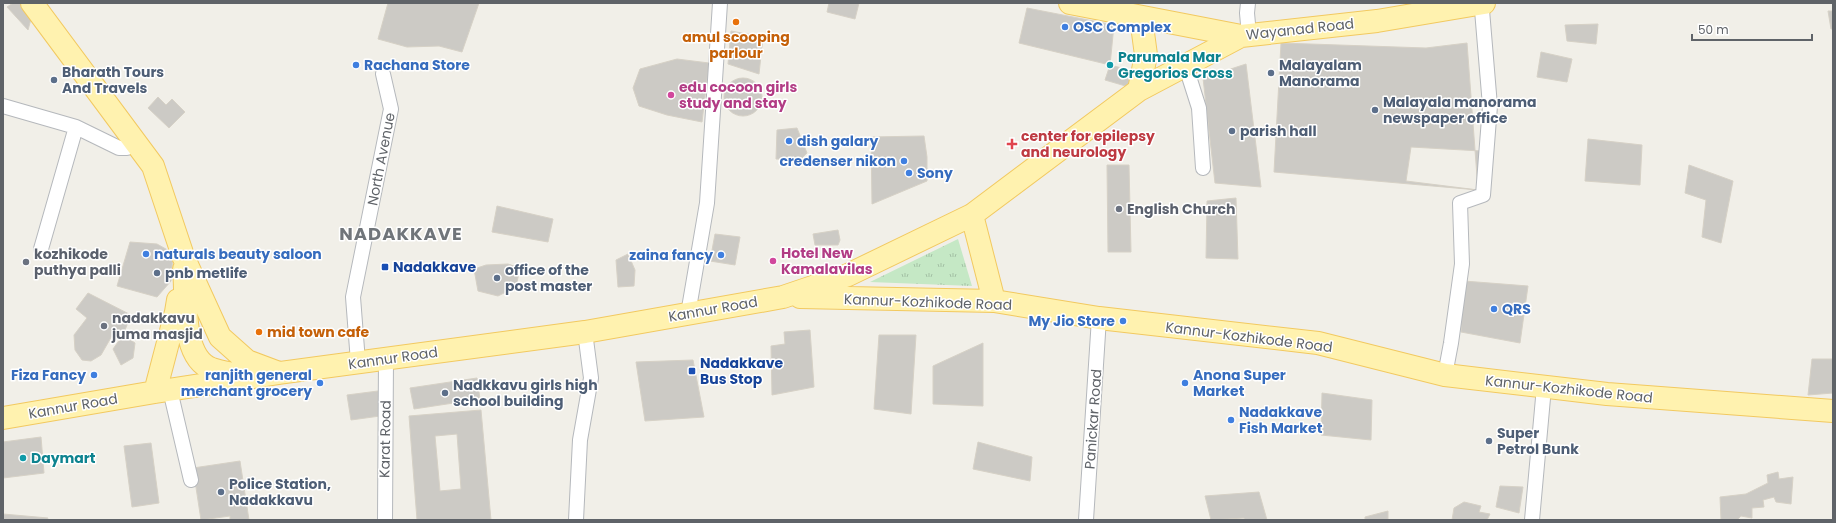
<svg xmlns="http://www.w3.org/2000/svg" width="1836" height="523" font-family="Poppins,sans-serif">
  <defs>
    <pattern id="park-tufts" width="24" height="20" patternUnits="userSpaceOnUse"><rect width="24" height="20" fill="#c5e8c5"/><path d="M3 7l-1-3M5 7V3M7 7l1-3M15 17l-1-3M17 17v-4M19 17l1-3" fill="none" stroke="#a3c0a4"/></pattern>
  </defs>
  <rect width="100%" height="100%" fill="#f1efe8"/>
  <path fill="url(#park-tufts)" d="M958,239L972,286L870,282Z"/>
  <path fill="#cccac5" stroke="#d6d1c6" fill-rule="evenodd" d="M13,3H22L31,19L28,30L7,7Z
    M388,3H479L462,52L439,46L407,47L378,39Z
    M829,3H859L855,19L827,12Z
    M1027,8L1114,25L1110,65L1019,43Z
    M1828,11H1833V29H1831Z
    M1598,24L1596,44L1567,41L1565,25Z
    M731,31L763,37L759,74L728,64Z
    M1281,43L1426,48L1467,43L1478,190L1274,172Z
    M1541,52L1572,59L1567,82L1537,77Z
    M677,59L709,63L702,122L667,115L639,106L633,88L640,69Z
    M1246,64L1261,187L1215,183L1203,78Z
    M1110,65L1134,71L1129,87L1105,80Z
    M724 97a19 19 0 1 1 38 0a19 19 0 1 1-38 0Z
    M158,97L166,105L172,99L185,112L169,128L148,108Z
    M797,128L807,153L800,160L776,159L777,130Z
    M924,136L927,157V181L872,204L871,137Z
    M1588,139L1642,145L1640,185L1585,181Z
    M1411,147L1481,151L1478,190L1406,181Z
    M1107,165H1129L1131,252H1108Z
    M1689,165L1733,181L1721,243L1702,237L1706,200L1685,193Z
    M1236,198L1238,259L1206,258L1207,201Z
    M497,206L553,219L548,242L492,232Z
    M838,230L840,240L838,245H815L813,234Z
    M715,234L740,237L735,265L710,261Z
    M130,242L157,244L173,253L171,281L157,297L117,286Z
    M628,254L635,270L634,286L618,287L616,260Z
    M508,264L520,268L516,287L498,296L478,291L474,269L486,265Z
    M1464,281L1528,286L1520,343L1461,332Z
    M88,293L131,315L123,335L113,334L101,355L91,361L82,360L75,350L74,335L87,318L76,309Z
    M810,330L814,387L772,395L771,346L785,344L784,332Z
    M123,335L135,343L133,358L121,365L113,349Z
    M879,335H916L911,414L874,409Z
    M983,343V406L933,404V366Z
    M1812,359H1833V393L1808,395Z
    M693,360L704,417L645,421L636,362Z
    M477,378L480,399L414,409L410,388Z
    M378,391L380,416L351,420L347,395Z
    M1322,393L1372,400L1371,440L1321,435Z
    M481,410L491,520H417L409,416ZM457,434L461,489L440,491L435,436Z
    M41,437L44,473L3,478V442Z
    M978,442L1032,457L1030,481L973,469Z
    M151,443L159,503L132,507L124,446Z
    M240,461L249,520H230V516L201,520L193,468Z
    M1778,472L1779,479L1793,477L1791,504L1776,502L1774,497L1763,500L1764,507L1752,508V518L1741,516L1737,520H1721L1720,497L1746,494L1768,483L1767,475Z
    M1500,486L1523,487L1519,513L1496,507Z
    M1259,492L1267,520H1245L1244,518L1211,520L1205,496Z
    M1464,502L1481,506L1479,512L1490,514L1487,520H1452L1454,508Z
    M1388,511V520H1365V517Z
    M3,514L48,518L47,520H3Z"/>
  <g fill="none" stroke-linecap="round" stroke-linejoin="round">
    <defs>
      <path id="street" d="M1248,3L1247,13L1249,35
        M1185,64L1199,108L1203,168
        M3,106L76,127L119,148H127L135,141
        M41,249L76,127
        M688,314L707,203L720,3
        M358,362L353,297L391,109L383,74
        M1445,375L1451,343L1462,264L1460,203L1483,195L1490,106L1482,10L1480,4
        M170,390L191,480
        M385,520L386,359
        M576,520L580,440L591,378L585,332
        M1086,520L1099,318
        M1532,520L1544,387"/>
      <path id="primary" d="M32,3L153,166L183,256L220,337L247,361L279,373
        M1070,3L1241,36L1377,21L1484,3
        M1139,90L1146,55L1141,18
        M972,215L994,301
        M184,269C187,296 180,358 212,369C220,372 230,373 239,375
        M800,297L994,301L1099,318L1318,343L1445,375L1607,394L1833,411
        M155,392L176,312L178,300
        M3,418L155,392L279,373L585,332L783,297L848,275L972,215L1139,90L1241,36"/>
    </defs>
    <use href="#street" stroke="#b5b8bc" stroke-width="16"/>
    <use href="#primary" stroke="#f2c960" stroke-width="24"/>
    <use href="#street" stroke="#fff" stroke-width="14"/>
    <use href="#primary" stroke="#fff2af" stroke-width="22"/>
  </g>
  <g fill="#e8710a" stroke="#fff" stroke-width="1.5">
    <circle cx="736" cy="22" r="4"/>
    <circle cx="259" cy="332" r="4"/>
  </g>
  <g fill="#3f7fe0" stroke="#fff" stroke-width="1.5">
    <circle cx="1065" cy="27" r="4"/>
    <circle cx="356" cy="65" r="4"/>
    <circle cx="789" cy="141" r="4"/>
    <circle cx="904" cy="161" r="4"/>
    <circle cx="909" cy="173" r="4"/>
    <circle cx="146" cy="254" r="4"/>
    <circle cx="721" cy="255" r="4"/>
    <circle cx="1494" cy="309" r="4"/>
    <circle cx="1123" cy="321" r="4"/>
    <circle cx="94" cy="375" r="4"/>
    <circle cx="320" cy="383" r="4"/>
    <circle cx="1185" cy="383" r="4"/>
    <circle cx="1231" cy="420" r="4"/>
  </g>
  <g fill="#0f9aa8" stroke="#fff" stroke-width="1.5">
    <circle cx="1110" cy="65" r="4"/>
    <circle cx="23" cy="458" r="4"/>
  </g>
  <g fill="#5c6f8a" stroke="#fff" stroke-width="1.5">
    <circle cx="1271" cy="73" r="4"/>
    <circle cx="54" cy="80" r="4"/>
    <circle cx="1375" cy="110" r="4"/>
    <circle cx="1232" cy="131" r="4"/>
    <circle cx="157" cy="273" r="4"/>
    <circle cx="497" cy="278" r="4"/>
    <circle cx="445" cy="393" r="4"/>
    <circle cx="1489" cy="441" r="4"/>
    <circle cx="221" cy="492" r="4"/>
  </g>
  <g fill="#d1479c" stroke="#fff" stroke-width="1.5">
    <circle cx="671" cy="95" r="4"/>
    <circle cx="773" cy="261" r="4"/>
  </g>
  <path fill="#e0444e" stroke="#fff" stroke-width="1.5" d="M1010 138h4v4h4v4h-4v4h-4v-4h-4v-4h4z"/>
  <g fill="#6b7280" stroke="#fff" stroke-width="1.5">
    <circle cx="1119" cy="209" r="4"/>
    <circle cx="26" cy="262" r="4"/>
    <circle cx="104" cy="326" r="4"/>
  </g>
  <g fill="#1a4fb4" stroke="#fff" stroke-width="1.5">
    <rect x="381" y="263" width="8" height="8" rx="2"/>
    <rect x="688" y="367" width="8" height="8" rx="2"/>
  </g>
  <g text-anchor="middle" stroke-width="3" stroke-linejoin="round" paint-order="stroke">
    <g font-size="14" font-weight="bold" fill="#366cbe" stroke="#fff" text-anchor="start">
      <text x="1073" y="32">OSC Complex</text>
      <text x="364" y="70">Rachana Store</text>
      <text x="797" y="146">dish galary</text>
      <text x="896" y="166" text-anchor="end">credenser nikon</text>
      <text x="917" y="178">Sony</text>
      <text x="154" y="259">naturals beauty saloon</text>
      <text x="713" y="260" text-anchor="end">zaina fancy</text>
      <text x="1502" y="314">QRS</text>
      <text x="1115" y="326" text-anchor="end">My Jio Store</text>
      <text x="86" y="380" text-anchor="end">Fiza Fancy</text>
      <text x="312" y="380" text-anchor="end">ranjith general<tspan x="312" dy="16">merchant grocery</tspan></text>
      <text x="1193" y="380">Anona Super<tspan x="1193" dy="16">Market</tspan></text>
      <text x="1239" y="417">Nadakkave<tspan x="1239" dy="16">Fish Market</tspan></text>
    </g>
    <g font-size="14" fill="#5f6368" stroke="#fff">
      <text transform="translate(1300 29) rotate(-6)" y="5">Wayanad Road</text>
      <text transform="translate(381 159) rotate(-79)" y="5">North Avenue</text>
      <text transform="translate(928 302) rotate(2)" y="5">Kannur-Kozhikode Road</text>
      <text transform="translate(713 309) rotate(-10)" y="5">Kannur Road</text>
      <text transform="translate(1249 337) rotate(7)" y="5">Kannur-Kozhikode Road</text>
      <text transform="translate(393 358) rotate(-8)" y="5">Kannur Road</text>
      <text transform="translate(1569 389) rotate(6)" y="5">Kannur-Kozhikode Road</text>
      <text transform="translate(73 406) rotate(-10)" y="5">Kannur Road</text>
      <text transform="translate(1093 419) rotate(-86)" y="5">Panickar Road</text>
      <text transform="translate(385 439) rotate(-89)" y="5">Karat Road</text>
    </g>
    <g font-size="14" font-weight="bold" fill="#c56008" stroke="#fff">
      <text x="736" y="42">amul scooping<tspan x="736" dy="16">parlour</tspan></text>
      <text x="267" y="337" text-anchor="start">mid town cafe</text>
    </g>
    <g font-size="14" font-weight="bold" fill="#0d838f" stroke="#fff" text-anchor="start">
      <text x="1118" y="62">Parumala Mar<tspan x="1118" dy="16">Gregorios Cross</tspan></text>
      <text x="31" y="463">Daymart</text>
    </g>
    <g font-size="14" font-weight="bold" fill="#4e5e75" stroke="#fff" text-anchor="start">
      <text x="1279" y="70">Malayalam<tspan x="1279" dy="16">Manorama</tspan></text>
      <text x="62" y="77">Bharath Tours<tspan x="62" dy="16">And Travels</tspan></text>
      <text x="1383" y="107">Malayala manorama<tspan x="1383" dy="16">newspaper office</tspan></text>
      <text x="1240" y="136">parish hall</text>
      <text x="505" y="275">office of the<tspan x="505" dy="16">post master</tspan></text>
      <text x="165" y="278">pnb metlife</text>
      <text x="453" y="390">Nadkkavu girls high<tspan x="453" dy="16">school building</tspan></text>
      <text x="1497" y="438">Super<tspan x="1497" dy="16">Petrol Bunk</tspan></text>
      <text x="229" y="489">Police Station,<tspan x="229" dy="16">Nadakkavu</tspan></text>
    </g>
    <g font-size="14" font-weight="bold" fill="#b23c85" stroke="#fff" text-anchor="start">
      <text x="679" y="92">edu cocoon girls<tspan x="679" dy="16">study and stay</tspan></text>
      <text x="781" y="258">Hotel New<tspan x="781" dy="16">Kamalavilas</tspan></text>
    </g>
    <g font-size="14" font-weight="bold" fill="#be3a42" stroke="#fff" text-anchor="start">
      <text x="1021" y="141">center for epilepsy<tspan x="1021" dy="16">and neurology</tspan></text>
    </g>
    <g font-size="14" font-weight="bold" fill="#5b616d" stroke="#fff" text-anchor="start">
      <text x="1127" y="214">English Church</text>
      <text x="34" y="259">kozhikode<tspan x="34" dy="16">puthya palli</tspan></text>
      <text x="112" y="323">nadakkavu<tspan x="112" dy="16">juma masjid</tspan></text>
    </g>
    <g font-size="14" font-weight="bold" fill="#164399" stroke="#fff" text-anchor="start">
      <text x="393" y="272">Nadakkave</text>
      <text x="700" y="368">Nadakkave<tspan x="700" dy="16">Bus Stop</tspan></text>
    </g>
    <g font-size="18" font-weight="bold" letter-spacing="1" fill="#70757a" stroke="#fff">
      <text x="401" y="240">NADAKKAVE</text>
    </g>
  </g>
  <rect width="1836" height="523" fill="none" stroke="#5f6368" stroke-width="8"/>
  <path d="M1692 34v6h120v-6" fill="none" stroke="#5f6368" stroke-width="2"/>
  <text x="1698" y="34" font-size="12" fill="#5f6368" stroke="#ffffff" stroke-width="3" paint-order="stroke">50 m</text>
</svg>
